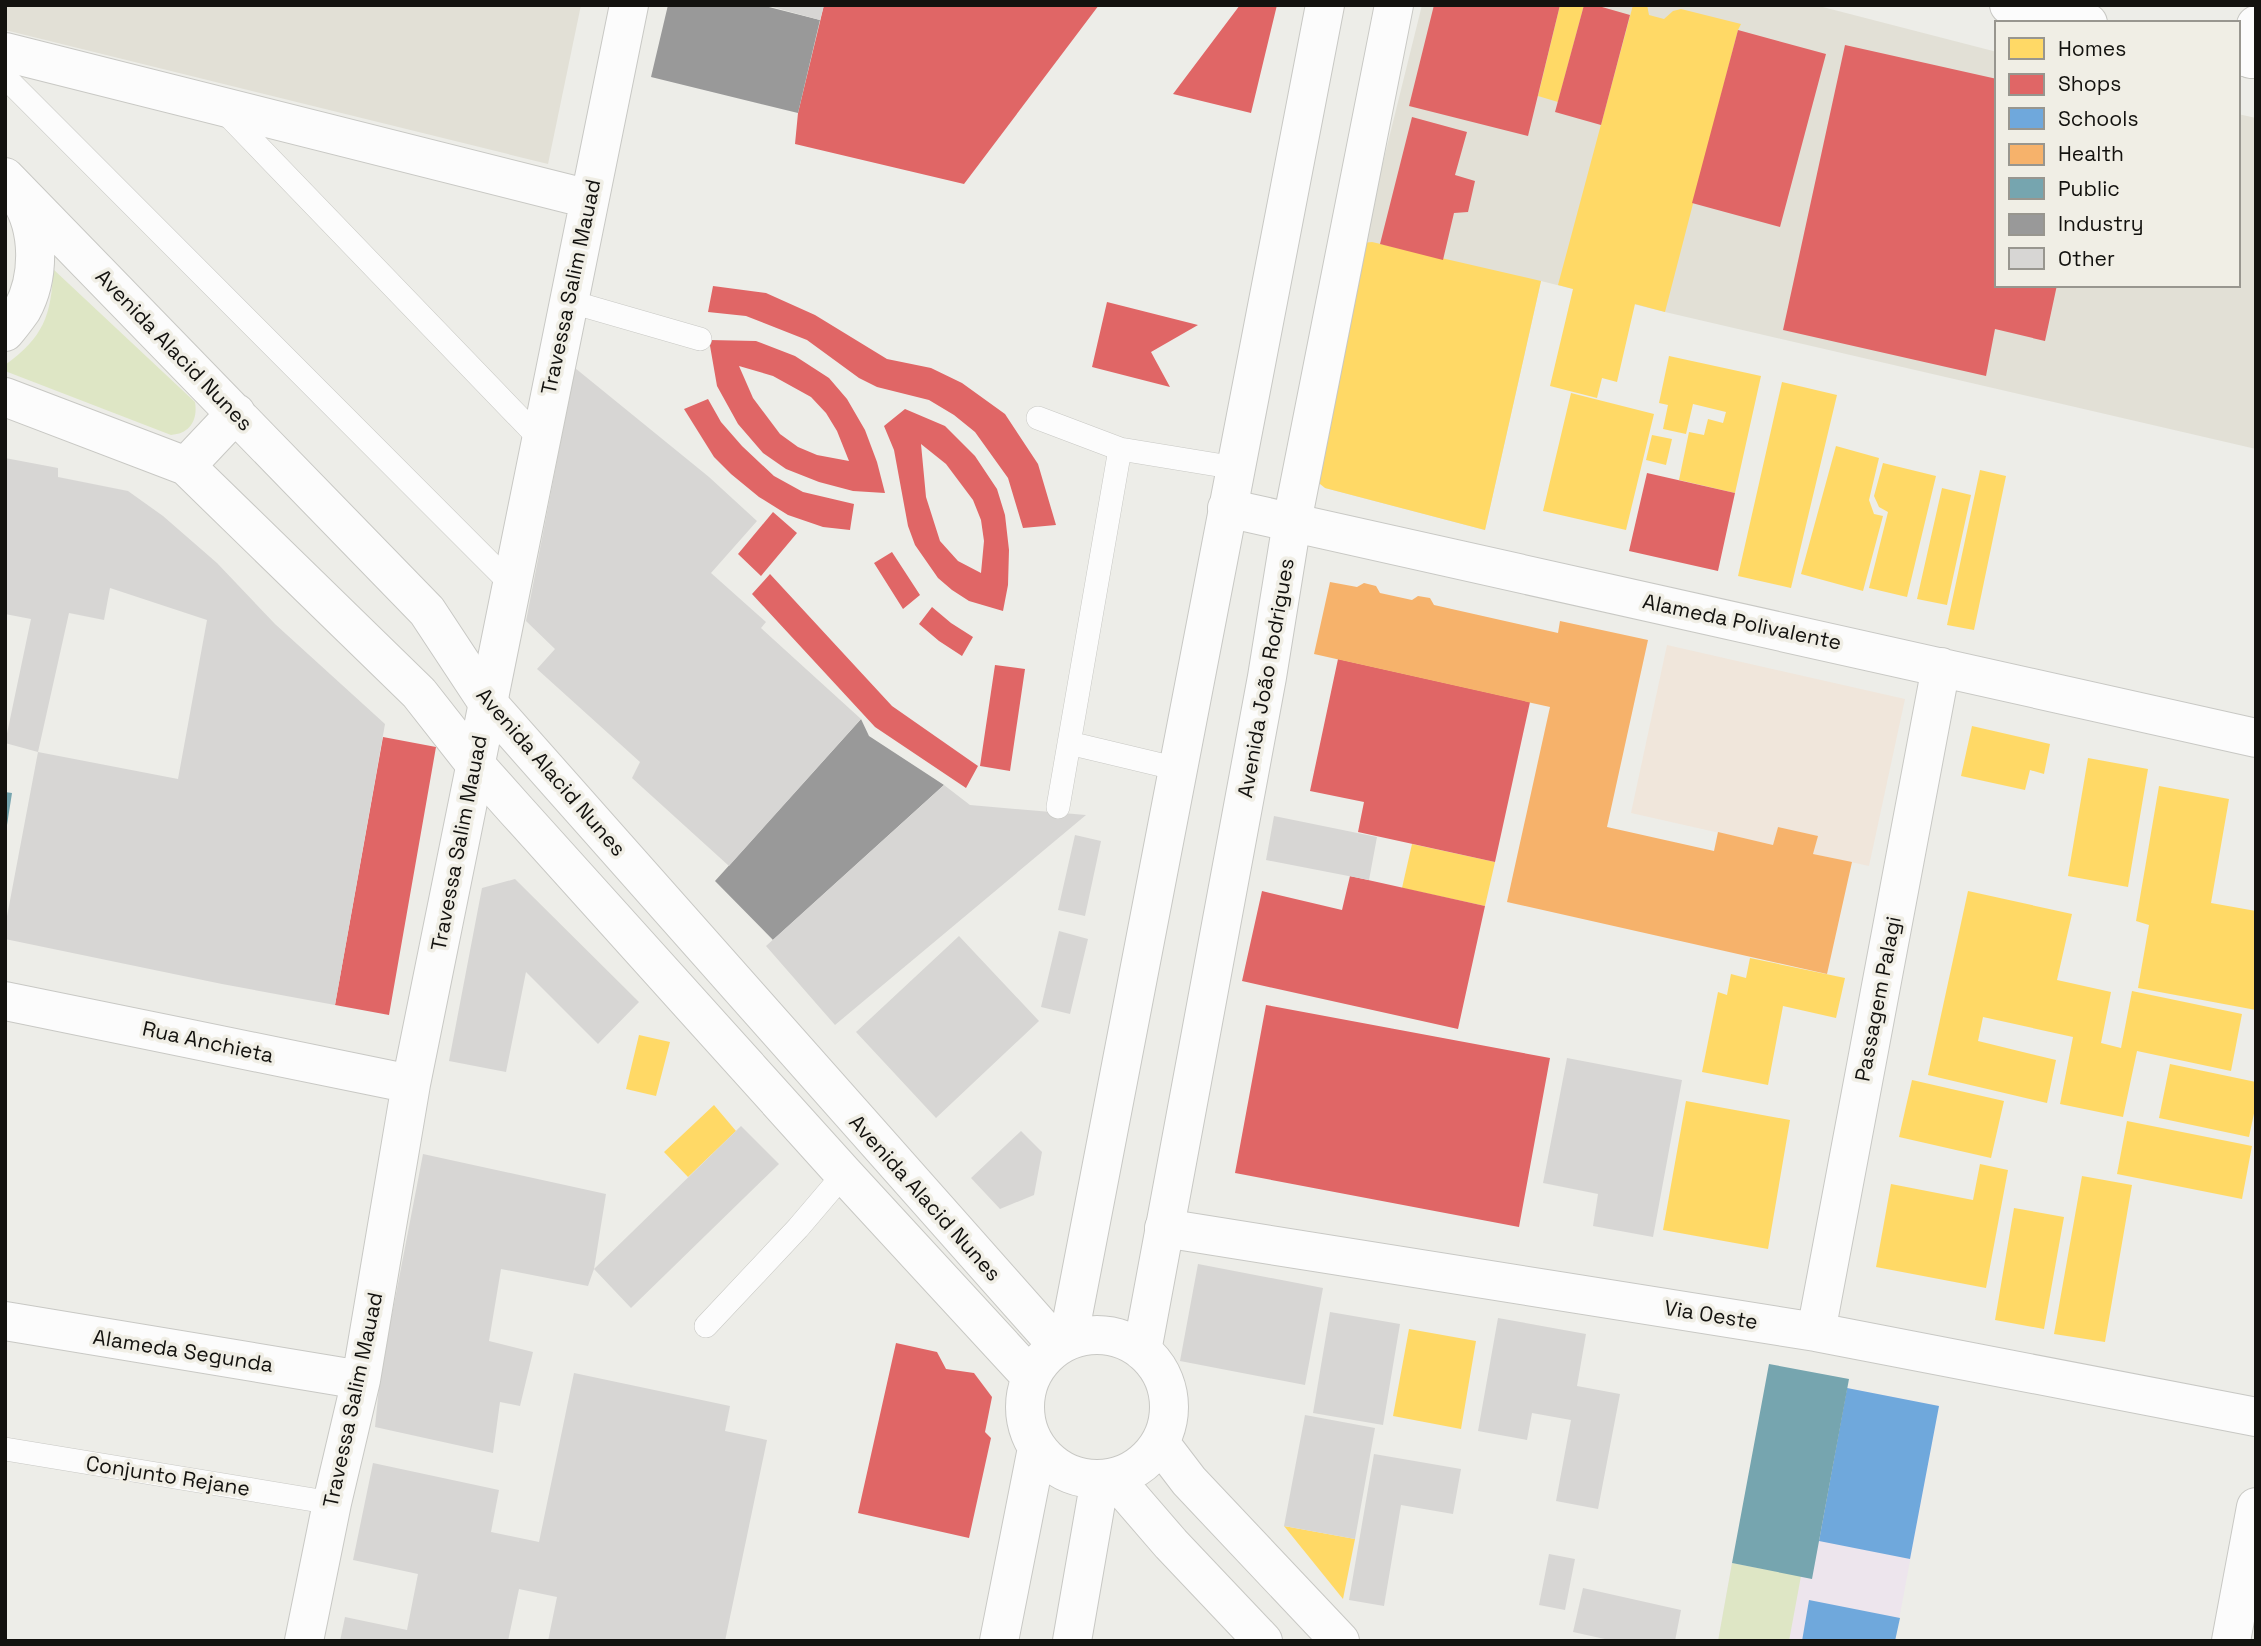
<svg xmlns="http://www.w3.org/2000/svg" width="2261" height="1646" font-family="'Space Grotesk',sans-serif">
  <rect width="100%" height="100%" fill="#edede8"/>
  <path fill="#e2e0d6" d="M5,5H581L548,164L5,30Z
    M1422,5H1815L1997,52V285H2238V114L2256,118V449L1665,312L1541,281L1485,530L1325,488L1363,243Z"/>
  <path fill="#f0e6db" d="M1667,645L1905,699L1869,866L1813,854L1817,836L1778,827L1773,845L1631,813Z"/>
  <path fill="#ede5ed" d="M1847,1388L1939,1406L1895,1641H1718L1732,1563L1800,1576Z"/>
  <path fill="#dee6c5" d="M53,269L195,402C198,420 190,434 171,435L5,371V365C43,338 52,315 53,269Z
    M1732,1563L1801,1576L1789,1641H1718Z"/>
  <path fill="#ffd966" d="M1560,5H1584L1558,102L1538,96Z
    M1633,5H1647L1649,15L1664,19L1673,11L1681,9L1741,24L1738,30L1665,312L1635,304L1617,382L1602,378L1597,398L1550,386L1573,289L1558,285Z
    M1372,242L1541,281L1485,530L1325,488L1315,480L1363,243Z
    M1669,356L1761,376L1735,493L1679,480L1689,432L1704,435L1708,419L1723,423L1726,412L1693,404L1686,434L1663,429L1668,405L1659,403Z
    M1782,382L1837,395L1791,588L1738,576Z
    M1571,393L1654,414L1626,530L1543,511Z
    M1652,435L1672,439L1666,465L1646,460Z
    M1836,446L1879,458L1869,500L1874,514L1883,516L1863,591L1801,574Z
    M1883,463L1936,476L1907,597L1869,588L1888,512L1879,507L1874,496Z
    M1980,470L2006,476L1974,630L1947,625Z
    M1942,488L1971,495L1947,605L1917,599Z
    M1972,726L2050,744L2044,774L2030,770L2025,790L1961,776Z
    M2088,758L2148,769L2128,887L2068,876Z
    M2159,786L2229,799L2211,903L2256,911V1010L2138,988L2149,925L2136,921Z
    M1412,844L1495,862L1485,906L1402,888Z
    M1968,891L2072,914L2057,980L2111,992L2101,1043L2121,1048L2132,991L2242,1014L2231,1071L2137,1051L2123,1117L2060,1104L2073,1037L1983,1017L1978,1041L2056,1060L2047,1103L1928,1075Z
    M1750,958L1845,978L1836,1018L1783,1006L1768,1085L1702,1072L1718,992L1727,995L1731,974L1746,978Z
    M639,1035L670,1042L656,1096L626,1089Z
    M2170,1064L2256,1082V1104L2249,1137L2159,1118Z
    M1912,1080L2004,1101L1991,1158L1899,1137Z
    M1686,1101L1790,1120L1768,1249L1663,1230Z
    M714,1105L736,1131L688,1177L664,1152Z
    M2127,1121L2252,1146L2242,1199L2117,1174Z
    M1980,1164L2008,1170L1986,1288L1876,1267L1891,1184L1973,1200Z
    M2082,1176L2132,1185L2105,1342L2054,1334Z
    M2014,1208L2064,1217L2044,1329L1995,1320Z
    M1409,1329L1476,1341L1461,1429L1393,1416Z
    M1284,1526L1355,1539L1343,1599Z"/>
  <path fill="#e06666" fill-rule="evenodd" d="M824,5H1099L964,184L795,144L798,113Z
    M1240,5H1277L1251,113L1173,94Z
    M1434,5H1560L1528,136L1409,106Z
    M1584,5H1595L1630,15L1601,125L1555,112Z
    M1738,30L1826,54L1780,227L1692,203Z
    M1845,45L1997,79V285H2057L2045,341L1995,329L1986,376L1783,330Z
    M1412,117L1467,132L1455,175L1475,181L1468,212L1454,213L1443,260L1380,244Z
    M713,286L766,293L815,315L887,359L931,368L962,383L1005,414L1038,464L1056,525L1023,528L1008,478L975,432L954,415L929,400L877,387L859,378L807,340L746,316L708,312Z
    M1107,302L1198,325L1151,352L1170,387L1092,367Z
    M709,340L756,341L795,356L829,378L847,399L865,430L877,462L885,493L853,491L819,482L786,469L763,453L738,424L717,386ZM739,366L773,376L811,397L826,413L837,431L849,461L817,455L798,447L780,434L753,398Z
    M708,399L721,422L742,446L774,476L803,492L854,504L850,530L823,527L788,515L759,497L731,474L714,457L684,409Z
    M905,409L945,426L975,456L997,489L1005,515L1009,550L1008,585L1003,611L969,601L952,590L938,578L915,545L908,526L894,450L884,426ZM921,444L946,464L973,500L981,520L984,541L981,573L958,561L940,541L926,497Z
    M1647,473L1735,493L1718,571L1629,551Z
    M773,512L797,533L761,576L738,554Z
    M892,552L920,595L903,609L874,563Z
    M770,574L892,706L978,766L966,788L875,727L752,594Z
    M932,607L951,623L973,637L962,656L939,641L919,624Z
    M1338,659L1530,702L1495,862L1358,832L1364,802L1310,791Z
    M995,665L1025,669L1010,771L980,766Z
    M383,737L436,747L389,1015L335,1005Z
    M1350,876L1485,906L1458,1029L1242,981L1262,891L1342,910Z
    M1266,1005L1550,1058L1519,1227L1235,1173Z
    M896,1343L937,1352L946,1369L974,1373L992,1397L985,1432L991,1438L969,1538L858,1513Z"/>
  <path fill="#6fa8dc" d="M1847,1388L1939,1406L1910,1559L1819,1541Z
    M1809,1600L1900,1618L1895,1641H1802Z"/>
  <path fill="#f6b26b" d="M1330,582L1357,587L1364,583L1376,586L1380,593L1412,600L1418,596L1430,598L1434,605L1558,633L1560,621L1648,640L1607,827L1714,851L1718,832L1773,845L1778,827L1818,836L1813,854L1852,862L1827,974L1507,902L1550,707L1314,654Z"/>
  <path fill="#76a5af" d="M5,792L12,793L7,825H5Z
    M1769,1364L1849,1379L1812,1579L1732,1563Z"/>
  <path fill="#999" d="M668,5H761L820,20L798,113L651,77Z
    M861,719L869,736L944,785L773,940L715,881Z"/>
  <path fill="#d7d6d4" d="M765,5H824L820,20Z
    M575,368L709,477L757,521L711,573L766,622L761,628L861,719L729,866L632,778L640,762L537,669L555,649L526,621Z
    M5,458L58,468V477L128,491L163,516L217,563L275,624L385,724L335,1005L222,984L5,939V927L38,752L178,779L207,620L110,588L104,620L69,613L38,752L5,743L31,619L5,614Z
    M944,785L970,805L1086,815L835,1025L766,946Z
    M1274,816L1377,837L1369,880L1266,860Z
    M1075,835L1101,841L1085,916L1058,910Z
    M515,879L639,1002L598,1044L526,972L506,1072L449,1061L482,888Z
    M1059,931L1088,939L1070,1014L1041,1007Z
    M959,936L1039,1021L936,1118L856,1032Z
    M1567,1058L1682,1080L1653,1237L1593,1226L1598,1194L1543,1183Z
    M741,1126L779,1164L631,1308L594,1269Z
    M1021,1131L1042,1152L1034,1195L1000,1209L971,1178Z
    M423,1154L606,1194L594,1269L588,1286L501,1269L489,1341L533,1352L520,1406L500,1402L493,1453L375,1427L380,1377Z
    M1198,1264L1323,1288L1305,1385L1180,1361Z
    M1330,1312L1400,1324L1383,1425L1313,1413Z
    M1498,1318L1586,1334L1577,1386L1620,1394L1598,1509L1556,1501L1571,1420L1532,1413L1527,1440L1478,1431Z
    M574,1373L730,1406L725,1431L767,1440L725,1641H548L557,1597L519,1589L508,1641H340L345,1617L407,1630L418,1574L353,1560L373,1463L499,1490L491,1532L539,1542Z
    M1305,1415L1375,1428L1355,1539L1284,1526Z
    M1374,1454L1461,1469L1453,1514L1401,1505L1384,1606L1349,1600Z
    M1549,1554L1575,1559L1565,1610L1539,1605Z
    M1583,1588L1681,1610L1675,1641H1614L1573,1632Z"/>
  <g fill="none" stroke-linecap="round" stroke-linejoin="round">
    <defs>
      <path id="lane" d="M5,77L511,584
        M224,111L540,439
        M568,301L700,339
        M1038,418L1120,449L1236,468
        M1069,743L1178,769
        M1058,807L1120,449
        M706,1326L798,1228L844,1174
        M5,1449L332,1503"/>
      <path id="street" d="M5,52L589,199
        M2251,59L2256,25
        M1227,508L2256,738
        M5,1001L411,1084
        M1164,1228L1816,1332L2256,1417
        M5,1321L361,1380
        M1816,1332L1941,667
        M304,1641L332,1503L361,1380L411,1084L629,5
        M2231,1641L2256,1507"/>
      <path id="secondary" d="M2009,5L2088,23
        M2238,56L2256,59
        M5,177L427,611L487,702L1058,1346
        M5,332C11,325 17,317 22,310C40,277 40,229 19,197
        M5,397L186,466L419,693L474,763L515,809L844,1174L1031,1377
        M186,466L236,413
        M1025 1407a72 72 0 1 1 144 0a72 72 0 1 1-144 0Z
        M1068,1341L1325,5
        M1142,1351L1267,677L1292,522L1394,5
        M1160,1443L1189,1481L1340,1641
        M1114,1478L1171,1544L1263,1641
        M999,1641L1037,1448
        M1072,1641L1100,1479"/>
    </defs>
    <use href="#lane" stroke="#c8c8c4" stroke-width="24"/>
    <use href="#street" stroke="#c8c8c4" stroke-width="40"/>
    <use href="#secondary" stroke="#c8c8c4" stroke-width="40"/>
    <use href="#lane" stroke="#fcfcfc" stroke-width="23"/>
    <use href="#street" stroke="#fcfcfc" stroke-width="38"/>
    <use href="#secondary" stroke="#fcfcfc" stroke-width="38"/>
  </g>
  <g text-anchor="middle" stroke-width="7" stroke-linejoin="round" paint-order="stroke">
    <g font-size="21" fill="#13120f" stroke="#f0eee5">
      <text transform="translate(571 287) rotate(-78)" y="7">Travessa Salim Mauad</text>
      <text transform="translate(174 350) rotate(46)" y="7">Avenida Alacid Nunes</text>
      <text transform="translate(1742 622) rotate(12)" y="7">Alameda Polivalente</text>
      <text transform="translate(1266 678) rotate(-80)" y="7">Avenida João Rodrigues</text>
      <text transform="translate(551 772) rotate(49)" y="7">Avenida Alacid Nunes</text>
      <text transform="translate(459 843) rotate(-79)" y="7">Travessa Salim Mauad</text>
      <text transform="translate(1878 999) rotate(-79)" y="7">Passagem Palagi</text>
      <text transform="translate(208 1042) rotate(12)" y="7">Rua Anchieta</text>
      <text transform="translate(925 1198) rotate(48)" y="7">Avenida Alacid Nunes</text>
      <text transform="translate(1711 1315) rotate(9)" y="7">Via Oeste</text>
      <text transform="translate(183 1351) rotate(9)" y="7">Alameda Segunda</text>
      <text transform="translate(353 1400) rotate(-78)" y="7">Travessa Salim Mauad</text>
      <text transform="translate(168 1476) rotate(9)" y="7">Conjunto Rejane</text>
    </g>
  </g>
  <rect width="2261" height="1646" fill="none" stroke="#13120f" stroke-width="14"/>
  <rect x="1995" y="21" width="245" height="266" fill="#f0eee5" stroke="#98968f" stroke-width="2"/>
  <rect x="2009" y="38" width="35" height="21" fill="#ffd966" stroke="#98968f" stroke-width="2"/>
  <text x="2058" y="56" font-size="21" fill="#13120f">Homes</text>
  <rect x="2009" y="74" width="35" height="21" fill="#e06666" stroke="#98968f" stroke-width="2"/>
  <text x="2058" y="91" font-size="21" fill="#13120f">Shops</text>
  <rect x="2009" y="108" width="35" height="21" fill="#6fa8dc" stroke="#98968f" stroke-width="2"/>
  <text x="2058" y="126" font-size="21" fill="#13120f">Schools</text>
  <rect x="2009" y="144" width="35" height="21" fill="#f6b26b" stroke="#98968f" stroke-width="2"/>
  <text x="2058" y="161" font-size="21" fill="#13120f">Health</text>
  <rect x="2009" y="178" width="35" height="21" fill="#76a5af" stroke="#98968f" stroke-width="2"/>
  <text x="2058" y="196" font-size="21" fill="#13120f">Public</text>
  <rect x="2009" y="214" width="35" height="21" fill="#999999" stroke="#98968f" stroke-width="2"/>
  <text x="2058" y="231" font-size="21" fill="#13120f">Industry</text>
  <rect x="2009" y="248" width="35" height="21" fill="#d7d6d4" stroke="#98968f" stroke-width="2"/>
  <text x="2058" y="266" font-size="21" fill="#13120f">Other</text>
</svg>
